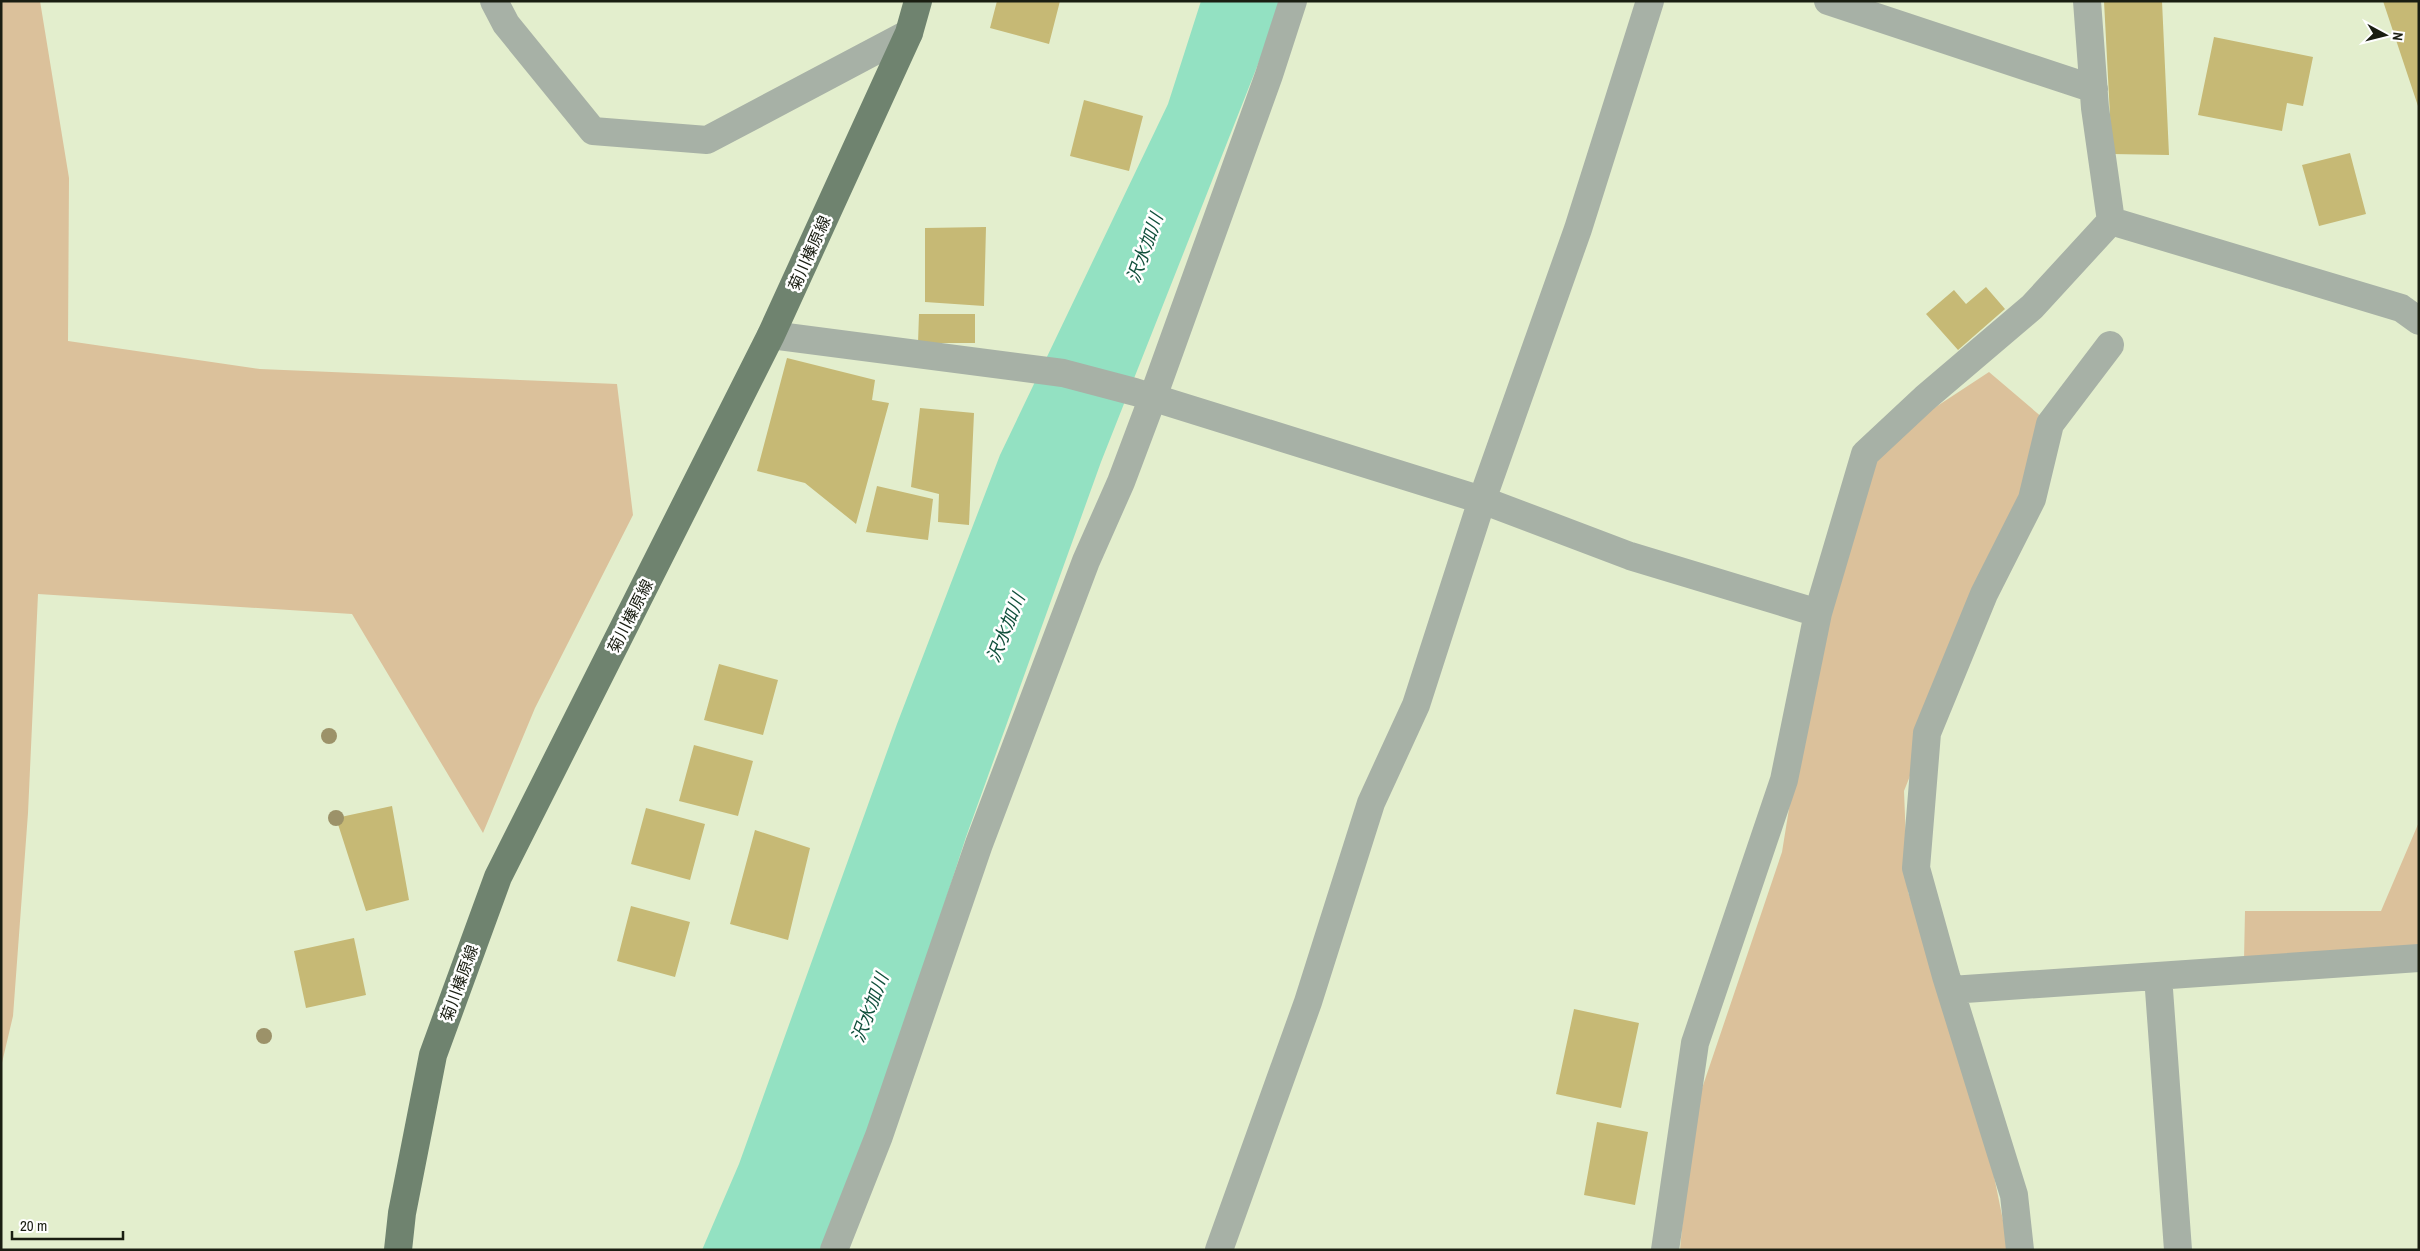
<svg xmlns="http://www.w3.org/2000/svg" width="2420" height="1251" font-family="'Archivo Narrow','Noto Sans JP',sans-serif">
  <rect width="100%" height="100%" fill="#e3eecd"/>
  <path fill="#dbc19b" d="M1,1H40L69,178L68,341L260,369L617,384L633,515L535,708L483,833L352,614L38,594L28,813L13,1016L1,1067Z
    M1989,372L2050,424L1904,791L1908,892L1968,1048L2009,1250H1680L1692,1118L1782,852L1800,741L1861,472L1925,414Z
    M2419,822V952L2244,960L2245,911H2381Z"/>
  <path fill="#93e1c2" d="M1201,1H1283L1101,462L966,837L851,1193L826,1250H702L739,1164L897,724L1000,455L1168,104Z"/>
  <path fill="#c6b975" d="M997,1H1060L1049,44L990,28Z
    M2104,1H2162L2169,155L2112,154Z
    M2383,1H2419V106H2418Z
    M2214,37L2313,57L2303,106L2287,103L2282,131L2198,115Z
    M1084,100L1143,116L1129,171L1070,156Z
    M2350,153L2366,214L2319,226L2302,165Z
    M986,227L984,306L925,302V228Z
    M1986,287L2005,309L1958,350L1926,314L1954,290L1966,304Z
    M919,314H975V343H918Z
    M787,358L875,380L872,400L889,403L856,524L805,483L757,471Z
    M920,408L974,413L969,525L938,522L939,494L911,487Z
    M877,486L933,499L928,540L866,532Z
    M719,664L778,680L763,735L704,720Z
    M694,745L753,761L738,816L679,801Z
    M392,806L409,900L366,911L336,818Z
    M646,808L705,824L690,880L631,864Z
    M755,830L810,848L788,940L730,924Z
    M631,906L690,922L675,977L617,961Z
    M354,938L366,995L306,1008L294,951Z
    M1574,1009L1639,1023L1621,1108L1556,1094Z
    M1597,1122L1648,1132L1635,1205L1584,1195Z"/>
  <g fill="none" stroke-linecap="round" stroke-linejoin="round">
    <path stroke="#a7b1a6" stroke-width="28" d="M494,1L506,24L593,131L707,140L909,33
      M1828,1L2094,89
      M2111,221L2401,308L2419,321
      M771,335L1063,373L1135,392L1482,500L1630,556L1818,613
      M2158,976L2178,1250
      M1951,990L2419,958
      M834,1250L879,1136L979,844L1086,561L1121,482L1153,397L1269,75L1293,1
      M1219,1250L1308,1002L1371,803L1416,705L1482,500L1578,229L1650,1
      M1665,1250L1695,1043L1784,780L1818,613L1865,454L1925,398L2032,307L2111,221L2095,108L2087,1
      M2020,1250L2014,1195L1946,976L1916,868L1927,733L1984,594L2032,499L2050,424L2110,345"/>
    <path stroke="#6f836f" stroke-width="28" d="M398,1250L402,1213L433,1055L498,877L771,335L909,33L918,1"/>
  </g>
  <g fill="#9c9269">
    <circle cx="329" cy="736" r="8"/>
    <circle cx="336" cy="818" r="8"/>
    <circle cx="264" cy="1036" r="8"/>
  </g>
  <g text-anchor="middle" stroke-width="5" stroke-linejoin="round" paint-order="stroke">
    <g font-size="16" fill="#1a1e12" stroke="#fff">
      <text transform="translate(809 253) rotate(-66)" y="6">菊川榛原線</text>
      <text transform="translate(630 616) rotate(-63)" y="6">菊川榛原線</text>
      <text transform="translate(459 983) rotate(-70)" y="6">菊川榛原線</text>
    </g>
    <g font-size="18" font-style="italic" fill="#11503c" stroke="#fff">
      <text transform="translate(1145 248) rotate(-70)" y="6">沢水加川</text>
      <text transform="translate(1006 628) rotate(-68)" y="6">沢水加川</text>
      <text transform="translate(870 1008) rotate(-69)" y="6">沢水加川</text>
    </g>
  </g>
  <rect width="2420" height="1251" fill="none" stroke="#1a1e12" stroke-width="5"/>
  <g transform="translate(2385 35) rotate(97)" stroke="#ffffff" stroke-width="4" paint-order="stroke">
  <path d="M0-4L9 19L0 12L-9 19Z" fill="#1a1e12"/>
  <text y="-8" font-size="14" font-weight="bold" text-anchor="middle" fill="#1a1e12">N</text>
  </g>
  <path d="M12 1231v8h111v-8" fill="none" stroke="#1a1e12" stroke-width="2.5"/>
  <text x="20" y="1231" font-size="15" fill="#1a1e12" stroke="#ffffff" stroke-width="4" paint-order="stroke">20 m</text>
</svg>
